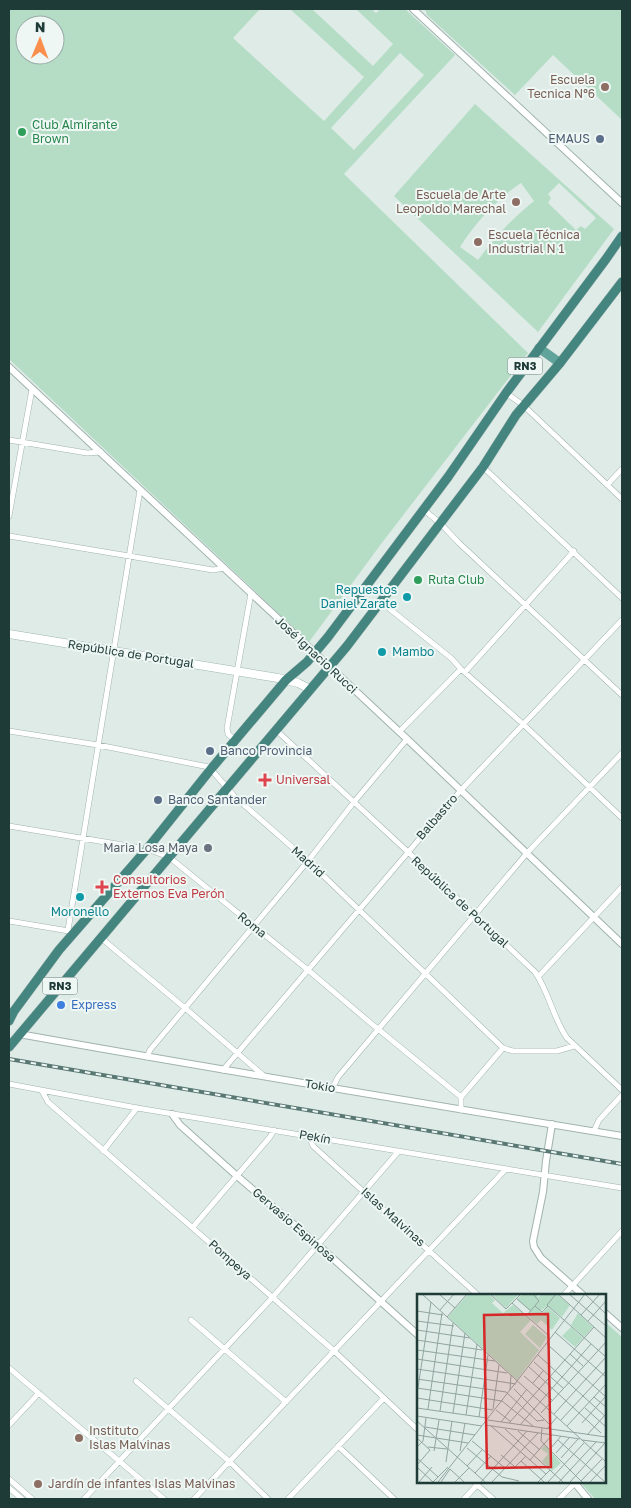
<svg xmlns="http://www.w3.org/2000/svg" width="631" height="1508" font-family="'Golos Text',sans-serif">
  <rect width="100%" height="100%" fill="#deebe7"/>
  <path fill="#b5ddc5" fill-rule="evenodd" d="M9,9H260L233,38L324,121L364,77L290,9H312L373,66L393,44L356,9H371L376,13L381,9H405L455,55L344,174L528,353L381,544L309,642L9,359ZM25,25H55V55H25ZM400,53L424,75L354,150L331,128Z
    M425,9H622V120L553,55L515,95L427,15Z
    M475,104L614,229L538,332L394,196ZM521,183L534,201C512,219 495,237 478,260L460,247C475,223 497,199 521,183ZM559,183L596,218L585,229L581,226L576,230L548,203L551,198L548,194Z
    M605,1322L622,1337V1499H595L580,1482H605Z"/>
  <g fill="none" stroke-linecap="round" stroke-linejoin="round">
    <defs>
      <path id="minor" d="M506,393L523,405L622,499
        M9,440L87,453L101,452
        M483,467L622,598
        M607,485L622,469
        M423,509L441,524L459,543L622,695
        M9,516L32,389
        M9,536L213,570L224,568
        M381,602L451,658L461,669L523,724L622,818
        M465,672L574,551
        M276,730L407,851L535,972C549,992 553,1018 567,1038L622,1090
        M9,731L98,745L209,767L235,797L308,861L503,1048L513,1051H557L574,1046
        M399,732L461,669
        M235,740L228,734L227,728L251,593
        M9,826L147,849L169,857L308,970L367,1020L461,1097
        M9,921L69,931
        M68,930L140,490
        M101,938L185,1008L264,1076
        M538,977L622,887
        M147,1057L150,1050L308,861L354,802L407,739
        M223,1070L461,790L622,620
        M9,1084L137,1108L622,1188
        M333,1087L338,1077L527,853L622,753
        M42,1091L48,1102L333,1350L418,1430
        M461,1110V1097L503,1048
        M594,1131L599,1120L622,1095
        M309,1136L313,1146L479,1296
        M103,1151L137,1108
        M193,1227L270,1137L274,1130
        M563,1296L622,1231
        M191,1320L286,1402
        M9,1368L164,1499
        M136,1381L230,1462L268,1499
        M9,1425L39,1393
        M338,1446L394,1499
        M9,1479L32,1499
        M474,1482L493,1499
        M9,1488L22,1499
        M84,1499L272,1298L398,1152
        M194,1499L506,1169
        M288,1499L384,1398
        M464,1499L477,1485
        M559,1499L575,1483"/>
      <path id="tertiary" d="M413,9L622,203
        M9,367L407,739L622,944
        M19,1034C220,1070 421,1103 622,1136
        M172,1114L180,1125L237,1176L318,1245L418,1335
        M552,1124L546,1161L543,1192L533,1241L534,1247L541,1258L584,1296
        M605,1313L622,1328
        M574,1482L588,1499"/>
      <path id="secondary" d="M9,634L278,678L298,683L310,689"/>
      <path id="primary" d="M539,348L560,363"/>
      <path id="trunk" d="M9,1021L14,1011L59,950L147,849L211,769L286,680L307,662L328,637L448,477L506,393L606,259L622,236
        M9,1047L347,646L483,467L516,415L560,363L622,282"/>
    </defs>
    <use href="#minor" stroke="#a1b3af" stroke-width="6"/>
    <use href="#tertiary" stroke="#a1b3af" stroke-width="8"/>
    <use href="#secondary" stroke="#9db7b1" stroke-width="9"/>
    <use href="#primary" stroke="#c0c8c7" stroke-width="10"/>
    <use href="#trunk" stroke="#c0c8c7" stroke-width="10"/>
    <use href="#minor" stroke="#fff" stroke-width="5"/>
    <use href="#tertiary" stroke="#fff" stroke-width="6"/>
    <use href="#secondary" stroke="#fff" stroke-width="8"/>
    <use href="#primary" stroke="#60a39a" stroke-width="9"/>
    <use href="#trunk" stroke="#44867f" stroke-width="9"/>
    <defs>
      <path id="rail" d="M9,1059L622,1164"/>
    </defs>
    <use href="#rail" stroke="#597773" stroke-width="4"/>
    <use href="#rail" stroke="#eef7f4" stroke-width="2" stroke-dasharray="5.5" stroke-linecap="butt"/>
  </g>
  <g fill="#8d6e63" stroke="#eef7f4" stroke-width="2">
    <circle cx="605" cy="87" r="5"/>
    <circle cx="516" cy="202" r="5"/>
    <circle cx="478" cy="242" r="5"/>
    <circle cx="79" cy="1438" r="5"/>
    <circle cx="38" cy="1484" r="5"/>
  </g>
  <g fill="#2e9e5b" stroke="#eef7f4" stroke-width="2">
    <circle cx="22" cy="132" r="5"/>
    <circle cx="418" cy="580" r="5"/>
  </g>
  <g fill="#5c6f8a" stroke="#eef7f4" stroke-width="2">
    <circle cx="600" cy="139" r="5"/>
    <circle cx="210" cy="751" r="5"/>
    <circle cx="158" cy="800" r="5"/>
  </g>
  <g fill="#0f9aa8" stroke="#eef7f4" stroke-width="2">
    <circle cx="407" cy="597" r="5"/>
    <circle cx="382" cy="652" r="5"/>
    <circle cx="80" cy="897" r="5"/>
  </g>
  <g fill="#e0444e" stroke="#eef7f4" stroke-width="2">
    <path d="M262.5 772.5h5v5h5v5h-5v5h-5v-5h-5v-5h5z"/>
    <path d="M99.5 879.5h5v5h5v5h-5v5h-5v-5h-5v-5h5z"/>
  </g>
  <circle fill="#6b7280" stroke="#eef7f4" stroke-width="2" cx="208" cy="848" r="5"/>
  <circle fill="#3f7fe0" stroke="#eef7f4" stroke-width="2" cx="61" cy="1005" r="5"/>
  <g text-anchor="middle" stroke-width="4" stroke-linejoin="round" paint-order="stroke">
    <g fill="#eef7f4" stroke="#5d7370" stroke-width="1">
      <rect x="507.5" y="357.5" width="35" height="17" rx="4"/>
      <rect x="42.5" y="977.5" width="35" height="17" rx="4"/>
    </g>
    <g font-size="11" font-weight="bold" fill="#1f3b37">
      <text x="525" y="370">RN3</text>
      <text x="60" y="990">RN3</text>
    </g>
    <g font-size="12" fill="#785e54" stroke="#eef7f4" text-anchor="start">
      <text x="595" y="84" text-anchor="end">Escuela<tspan x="595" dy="14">Tecnica Nº6</tspan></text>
      <text x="506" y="199" text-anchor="end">Escuela de Arte<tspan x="506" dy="14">Leopoldo Marechal</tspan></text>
      <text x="488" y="239">Escuela Técnica<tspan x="488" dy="14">Industrial N 1</tspan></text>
      <text x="89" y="1435">Instituto<tspan x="89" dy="14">Islas Malvinas</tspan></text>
      <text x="48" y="1488">Jardín de infantes Islas Malvinas</text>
    </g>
    <g font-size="12" fill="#27864d" stroke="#eef7f4" text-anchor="start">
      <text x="32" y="129">Club Almirante<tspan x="32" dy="14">Brown</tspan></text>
      <text x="428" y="584">Ruta Club</text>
    </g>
    <g font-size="12" fill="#4e5e75" stroke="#eef7f4" text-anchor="start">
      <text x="590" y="143" text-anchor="end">EMAUS</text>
      <text x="220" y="755">Banco Provincia</text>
      <text x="168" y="804">Banco Santander</text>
    </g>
    <g font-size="12" fill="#0d838f" stroke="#eef7f4" text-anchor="end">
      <text x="397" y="594">Repuestos<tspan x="397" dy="14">Daniel Zarate</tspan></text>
      <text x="392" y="656" text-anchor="start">Mambo</text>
      <text x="80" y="916" text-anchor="middle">Moronello</text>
    </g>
    <g font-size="12" fill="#1f3b37" stroke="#eef7f4">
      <text transform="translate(131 654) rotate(9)" y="4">República de Portugal</text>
      <text transform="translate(316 655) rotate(43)" y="4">José Ignacio Rucci</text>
      <text transform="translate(437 817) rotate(-49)" y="4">Balbastro</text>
      <text transform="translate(308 862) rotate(42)" y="4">Madrid</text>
      <text transform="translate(460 902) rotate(43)" y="4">República de Portugal</text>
      <text transform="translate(252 925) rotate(39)" y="4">Roma</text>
      <text transform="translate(320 1086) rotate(9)" y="4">Tokio</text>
      <text transform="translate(315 1137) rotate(10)" y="4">Pekín</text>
      <text transform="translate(393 1217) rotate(42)" y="4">Islas Malvinas</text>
      <text transform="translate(294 1225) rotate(41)" y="4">Gervasio Espinosa</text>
      <text transform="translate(230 1260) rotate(42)" y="4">Pompeya</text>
    </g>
    <g font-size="12" fill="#be3a42" stroke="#eef7f4" text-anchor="start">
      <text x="276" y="784">Universal</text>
      <text x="113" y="884">Consultorios<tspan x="113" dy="14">Externos Eva Perón</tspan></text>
    </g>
    <g font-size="12" fill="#5b616d" stroke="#eef7f4" text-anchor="end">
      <text x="198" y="852">Maria Losa Maya</text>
    </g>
    <g font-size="12" fill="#366cbe" stroke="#eef7f4" text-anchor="start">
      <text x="71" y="1009">Express</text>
    </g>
  </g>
  <g transform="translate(417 1294)">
    <rect width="189" height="189" fill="#deebe7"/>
    <path d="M51,0H72L78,6L75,9L86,19L96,11L114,26L103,38L122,56L100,86L31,23ZM74,0H102L89,14ZM106,0H120L121,4L124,0H140L153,11L145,23L131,12L123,17L125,19L131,13L143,24L135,36L124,26L120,30L111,22L113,17L100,5ZM161,19L176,33L167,43L154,31ZM116,31L130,43L123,54L108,40ZM154,33L166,44L158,53L145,42ZM128,151L144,169L135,177L125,167L131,160L124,155Z" fill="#b5ddc5"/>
    <path fill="none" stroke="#92a5a1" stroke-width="1" d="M5,0L189,168M22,0L38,14M73,0L89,15L104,0M139,0L130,11L189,63M141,0L189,44M152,0L189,32M168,0L189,20M100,5L114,17M95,9L132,42M118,12L125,18L131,12M23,16L37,0M0,17L26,21M110,21L122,7L116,0M164,21L183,0M30,23L50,0M0,27L37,32M171,27L189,7M0,36L53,44M138,38L189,83M0,46L65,56M130,50L189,103M0,56L78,67M153,60L166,72M121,61L189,123M0,65L90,79M117,68L146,94M111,72L184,139M0,75L99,90M107,82L135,106M0,85L89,98L120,127L127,126M116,89L126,77M0,94L85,107L116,132M97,95L133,131M93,96L94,81M0,100L14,8M177,103L189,113M0,104L76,116M0,114L70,124M168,114L189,133M11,115L25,19M76,115L82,71M79,116L94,128M23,117L36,29M36,119L48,39M124,119L189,48M137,120L189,63M49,121L60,50M0,122L65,132M62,123L71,61M71,126L189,143M144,126L189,77M0,127L68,188M84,128L110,95M92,129L177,33M165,129L189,102M68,131L163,145M103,131L174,50M74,132L129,180M150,132L189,90M8,133L58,141M125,134L124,147L165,188M88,135L146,188M130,135L140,123M101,137L123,156M0,141L51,149M170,141L189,120M0,144L13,156L0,171M141,146L188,188M165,146L189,149M55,147L88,174M0,153L6,147L9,124M11,153L30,155M50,154L85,183L102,187M133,155L144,142M17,157L22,126M43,157L48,129M139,159L152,144M84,161L98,173L109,162M0,164L21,183M144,164L161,145M113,166L135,141M104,167L127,188M29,168L35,127M50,172L65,156M0,173L16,188M58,179L74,162M164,187L185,165M2,188L15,173M16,188L31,173M21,188L168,0M24,188L33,175L47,188M38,188L52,174M64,188L110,137M75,188L121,139M121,188L133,176M131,188L167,149M142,188L179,148M153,188L188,149M173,188L189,171"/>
    <path fill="#d62828" fill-opacity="0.15" stroke="#d62828" stroke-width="2.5" d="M131,20L134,173L70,174L67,21Z"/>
    <rect width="189" height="189" fill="none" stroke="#1f3b37" stroke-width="2.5"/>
  </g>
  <rect width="631" height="1508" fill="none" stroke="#1f3b37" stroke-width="20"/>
  <g transform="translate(40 40) rotate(1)"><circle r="24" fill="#eef7f4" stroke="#9baca8"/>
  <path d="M0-4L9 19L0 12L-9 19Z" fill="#f98e4d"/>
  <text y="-8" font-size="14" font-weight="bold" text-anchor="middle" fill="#1f3b37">N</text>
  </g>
</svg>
